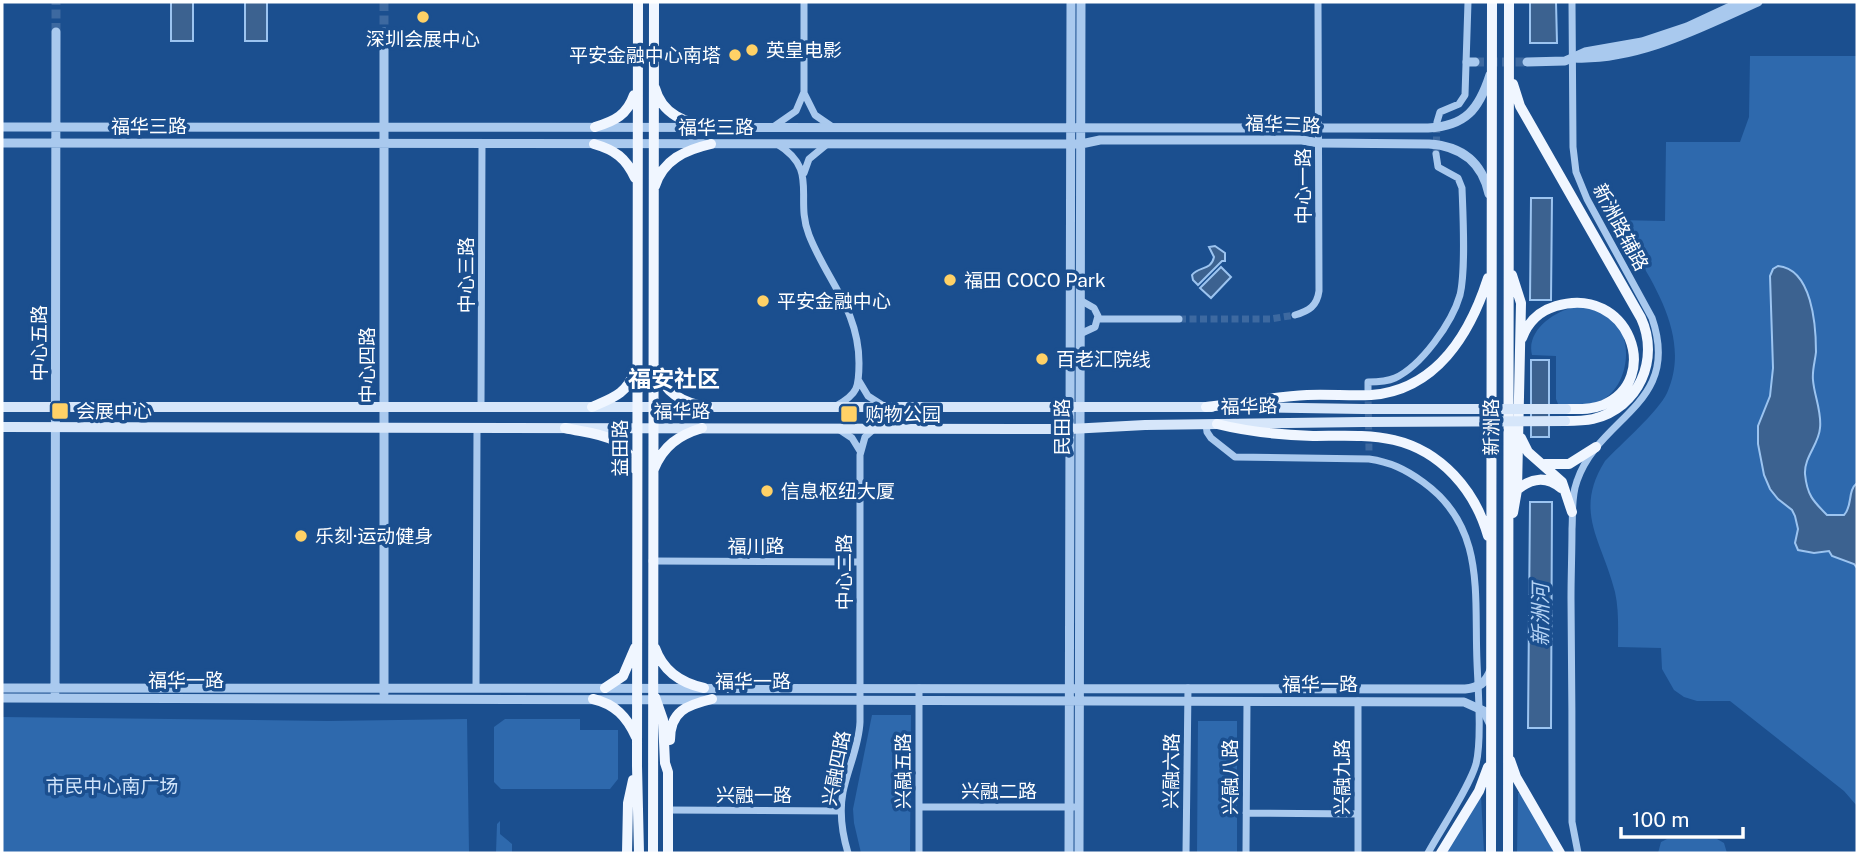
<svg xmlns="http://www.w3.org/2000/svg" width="1859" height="855" font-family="'Public Sans','Noto Sans SC',sans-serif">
  <rect width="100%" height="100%" fill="#1b4f8f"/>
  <path fill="#2e69ad" d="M1750,56H1857V806L1844,791L1730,701H1697L1684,697L1674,690L1662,669L1661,648L1618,647C1618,629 1619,610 1615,592C1602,540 1573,512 1605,461C1621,444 1658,412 1667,393C1694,333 1646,273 1617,223L1618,220L1665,221L1666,142H1740L1749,117Z
    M1574,307C1587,308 1600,310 1611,318C1635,337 1629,386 1602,400C1589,406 1572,404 1558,404L1556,399V356L1532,355C1526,331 1553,312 1574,307Z
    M872,715H911L910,853H861L854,823L853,809Z
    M2,717L328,721L467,719L469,853H2Z
    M505,719H580V730H618V779L610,789H501L494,782V727Z
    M1198,721H1237V853H1197Z
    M1518,793H1521L1556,853H1517Z
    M1481,796L1484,853H1443Z
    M500,821V834L512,844V853H496L497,824Z
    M1667,839H1717L1724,843L1727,853H1658L1661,842Z"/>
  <path fill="#3c6290" stroke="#9cc4f0" stroke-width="2" d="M171,2H193V41H171Z
    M245,2H267V41H245Z
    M1530,2H1556L1557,43H1530Z
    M1531,198H1552L1551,300H1530Z
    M1215,246L1225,253V261H1222L1198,285L1193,280L1192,275C1199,266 1211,271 1214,257L1209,247Z
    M1778,266C1812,269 1816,325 1816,352C1815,362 1812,370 1813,380C1814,395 1822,412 1820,428C1819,444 1804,457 1805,474C1807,495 1813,501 1827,515H1844C1853,506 1847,491 1857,483V568L1854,564L1832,556L1829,551L1814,553L1798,550L1795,543L1798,529L1795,516L1792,510L1778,499L1770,489L1764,475L1758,444V426L1770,396L1773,368L1770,276L1773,269Z
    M1221,267L1231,277L1211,298L1200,288Z
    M1531,360H1549V437H1531Z
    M1530,502H1552L1551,728H1528Z"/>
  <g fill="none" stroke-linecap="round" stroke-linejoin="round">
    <path stroke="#3d69a0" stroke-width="7" stroke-dasharray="7 3.5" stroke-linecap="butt" d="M1436,154L1437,122
      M1179,319H1270L1295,315
      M1368,391L1369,451"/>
    <path stroke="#3d69a0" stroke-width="9" stroke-dasharray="9 4.5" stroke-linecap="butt" d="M384,2V32
      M56,32V2
      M1475,62H1527"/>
    <path stroke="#a9c9ee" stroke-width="7" d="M1572,2L1573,147L1576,172L1587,199L1652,318C1682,405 1599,416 1577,481C1571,497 1573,513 1572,529C1572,552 1571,575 1571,598C1572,673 1572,747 1572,822L1578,853
      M804,93L815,115L831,126
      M1437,122L1440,112L1459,104L1465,95L1468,2
      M773,127L796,111L804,92V2
      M777,144C820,170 794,197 809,235C827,281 859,310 859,363C859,387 858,394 836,406
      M804,173L809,159L826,145
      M1295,315C1309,311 1317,306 1319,291L1318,2
      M1098,319H1179
      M1080,334L1095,327L1098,316L1094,308L1080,300
      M859,381L868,396L882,405
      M1368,390V382C1377,382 1386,382 1395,378C1421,366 1452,323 1460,295C1466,270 1463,215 1462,188L1458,178L1438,167L1436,154
      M481,407L482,144
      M1206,424L1207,432L1211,438L1235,457L1369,459C1390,462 1405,469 1423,482C1486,527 1474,593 1477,662C1478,688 1482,740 1476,764C1469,788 1441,829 1428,853
      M840,430L852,438L860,451
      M652,561L859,562
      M476,688L477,428
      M919,688V853
      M1358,701V853
      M919,807H1074
      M667,810L841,811
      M1246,813L1358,814
      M848,853C842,833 839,813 843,792C848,768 859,746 860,722V455L865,437L874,429
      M1186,853L1188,688
      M1246,853L1247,701"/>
    <path stroke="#a9c9ee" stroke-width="9" d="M384,32V693
      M1574,58C1638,61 1702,27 1758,2
      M1467,62H1475
      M1527,62L1565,61L1585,52L1642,42L1687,27L1741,2
      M2,127L1428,128C1466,126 1479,109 1490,75
      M2,143L1081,144L1100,140H1302L1319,143L1429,144C1461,146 1482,162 1489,194
      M2,688L1465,689C1478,688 1486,683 1491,670
      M55,692L56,32
      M2,698L1464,702L1484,711L1491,725
      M1069,853L1071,2
      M1079,853L1081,2"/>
    <path stroke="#d6e6fa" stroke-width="10" d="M2,407H1212
      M1231,407L1363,409
      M2,427L1070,429L1145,425L1363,422"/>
    <path stroke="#f0f6ff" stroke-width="10" d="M638,2L637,766L639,853
      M1513,84L1520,106L1641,318C1660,359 1639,408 1593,419C1584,421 1575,421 1565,421
      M655,88C662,115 686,123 711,127
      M595,127C615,121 627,115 634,95
      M594,144C615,150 626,158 635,178
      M655,186C663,160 685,150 711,144
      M1512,275L1521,303L1517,490L1513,513
      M1522,338C1528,322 1539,311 1556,306C1629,284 1663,380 1603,405C1591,410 1578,409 1566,409
      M655,368C665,393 682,403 708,407
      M592,407C612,398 627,394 634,372
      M1206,407C1240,403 1273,397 1307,395C1328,394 1350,396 1371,395C1436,390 1470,334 1488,278
      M1217,424C1249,432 1280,435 1313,436C1339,436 1368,434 1394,440C1441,451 1475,490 1488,536
      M565,428C597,435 624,433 635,469
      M1521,438L1528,452L1562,482L1572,512
      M1545,464H1569L1596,447
      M654,469C663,446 679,435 702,428
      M1517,490C1532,477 1547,476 1561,488
      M655,648C663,671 681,683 704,688
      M605,688L623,676L635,648
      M655,697L663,720L665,763L668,772V853
      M593,699C615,704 627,717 636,737
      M670,740C670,711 687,705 712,699
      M1510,760L1516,777L1560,853
      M627,853L628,803L633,780
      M653,853L654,2
      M1441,853L1479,791L1488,767
      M1491,853L1492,2
      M1508,853L1509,2"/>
    <path stroke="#d6e6fa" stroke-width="10" d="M1363,409H1566
      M1363,422L1565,421"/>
  </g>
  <g fill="#ffd166" stroke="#1b4f8f" stroke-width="2.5">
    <circle cx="423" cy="17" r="7"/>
    <circle cx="752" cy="50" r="7"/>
    <circle cx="735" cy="55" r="7"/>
    <circle cx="950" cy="280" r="7"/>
    <circle cx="763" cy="301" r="7"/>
    <circle cx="1042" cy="359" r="7"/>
    <rect x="51" y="402" width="18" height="18" rx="3.5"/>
    <rect x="840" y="405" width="18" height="18" rx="3.5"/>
    <circle cx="767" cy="491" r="7"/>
    <circle cx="301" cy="536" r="7"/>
  </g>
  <g text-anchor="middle" stroke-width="7" stroke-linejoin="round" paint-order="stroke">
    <g font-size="19" fill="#fff" stroke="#1b4f8f" text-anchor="start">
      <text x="423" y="46" text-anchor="middle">深圳会展中心</text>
      <text x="766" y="57">英皇电影</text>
      <text x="721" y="62" text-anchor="end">平安金融中心南塔</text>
      <text x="964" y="287">福田 COCO Park</text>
      <text x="777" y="308">平安金融中心</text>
      <text x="1056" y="366">百老汇院线</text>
      <text x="76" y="418">会展中心</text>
      <text x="865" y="421">购物公园</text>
      <text x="781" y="498">信息枢纽大厦</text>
      <text x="315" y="543">乐刻·运动健身</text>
    </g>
    <g font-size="19" fill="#fff" stroke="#1b4f8f">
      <text transform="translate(1283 124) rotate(2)" y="7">福华三路</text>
      <text x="149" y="133">福华三路</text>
      <text x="716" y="134">福华三路</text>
      <text transform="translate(1303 186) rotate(-90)" y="7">中心一路</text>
      <text transform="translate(1621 227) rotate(62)" y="7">新洲路辅路</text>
      <text transform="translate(466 275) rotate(-90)" y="7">中心三路</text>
      <text transform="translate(39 343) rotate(-90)" y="7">中心五路</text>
      <text transform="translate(367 365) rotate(-90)" y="7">中心四路</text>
      <text transform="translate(1249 406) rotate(-1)" y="7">福华路</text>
      <text x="682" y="418">福华路</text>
      <text transform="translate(1062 427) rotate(-90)" y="7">民田路</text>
      <text transform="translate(1491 427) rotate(-90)" y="7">新洲路</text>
      <text transform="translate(620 448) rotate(-90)" y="7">益田路</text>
      <text x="756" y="553">福川路</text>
      <text transform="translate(844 572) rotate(-90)" y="7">中心二路</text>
      <text x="186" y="687">福华一路</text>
      <text x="753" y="688">福华一路</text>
      <text x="1320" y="691">福华一路</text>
      <text transform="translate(836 768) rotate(-79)" y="7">兴融四路</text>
      <text transform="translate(903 771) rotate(-90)" y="7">兴融五路</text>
      <text transform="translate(1171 771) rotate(-89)" y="7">兴融六路</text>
      <text transform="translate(1230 777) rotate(-90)" y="7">兴融八路</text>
      <text transform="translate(1342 777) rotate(-90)" y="7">兴融九路</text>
      <text x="999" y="798">兴融二路</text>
      <text x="754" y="802">兴融一路</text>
    </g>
    <g font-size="19" fill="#cfe3fa" stroke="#1b4f8f">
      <text x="112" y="793">市民中心南广场</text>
    </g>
    <g font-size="21" font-style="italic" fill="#b5d3f5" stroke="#1b4f8f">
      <text transform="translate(1541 615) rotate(-90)" y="7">新洲河</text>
    </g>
    <g font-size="23" font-weight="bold" fill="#fff" stroke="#1b4f8f">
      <text x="674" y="387">福安社区</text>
    </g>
  </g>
  <rect width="1859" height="855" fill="none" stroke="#ffffff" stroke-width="7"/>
  <path d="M1621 827v10h122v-10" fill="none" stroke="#ffffff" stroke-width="3.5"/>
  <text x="1632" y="827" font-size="21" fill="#ffffff" stroke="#1b4f8f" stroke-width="5" paint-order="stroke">100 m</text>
</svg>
